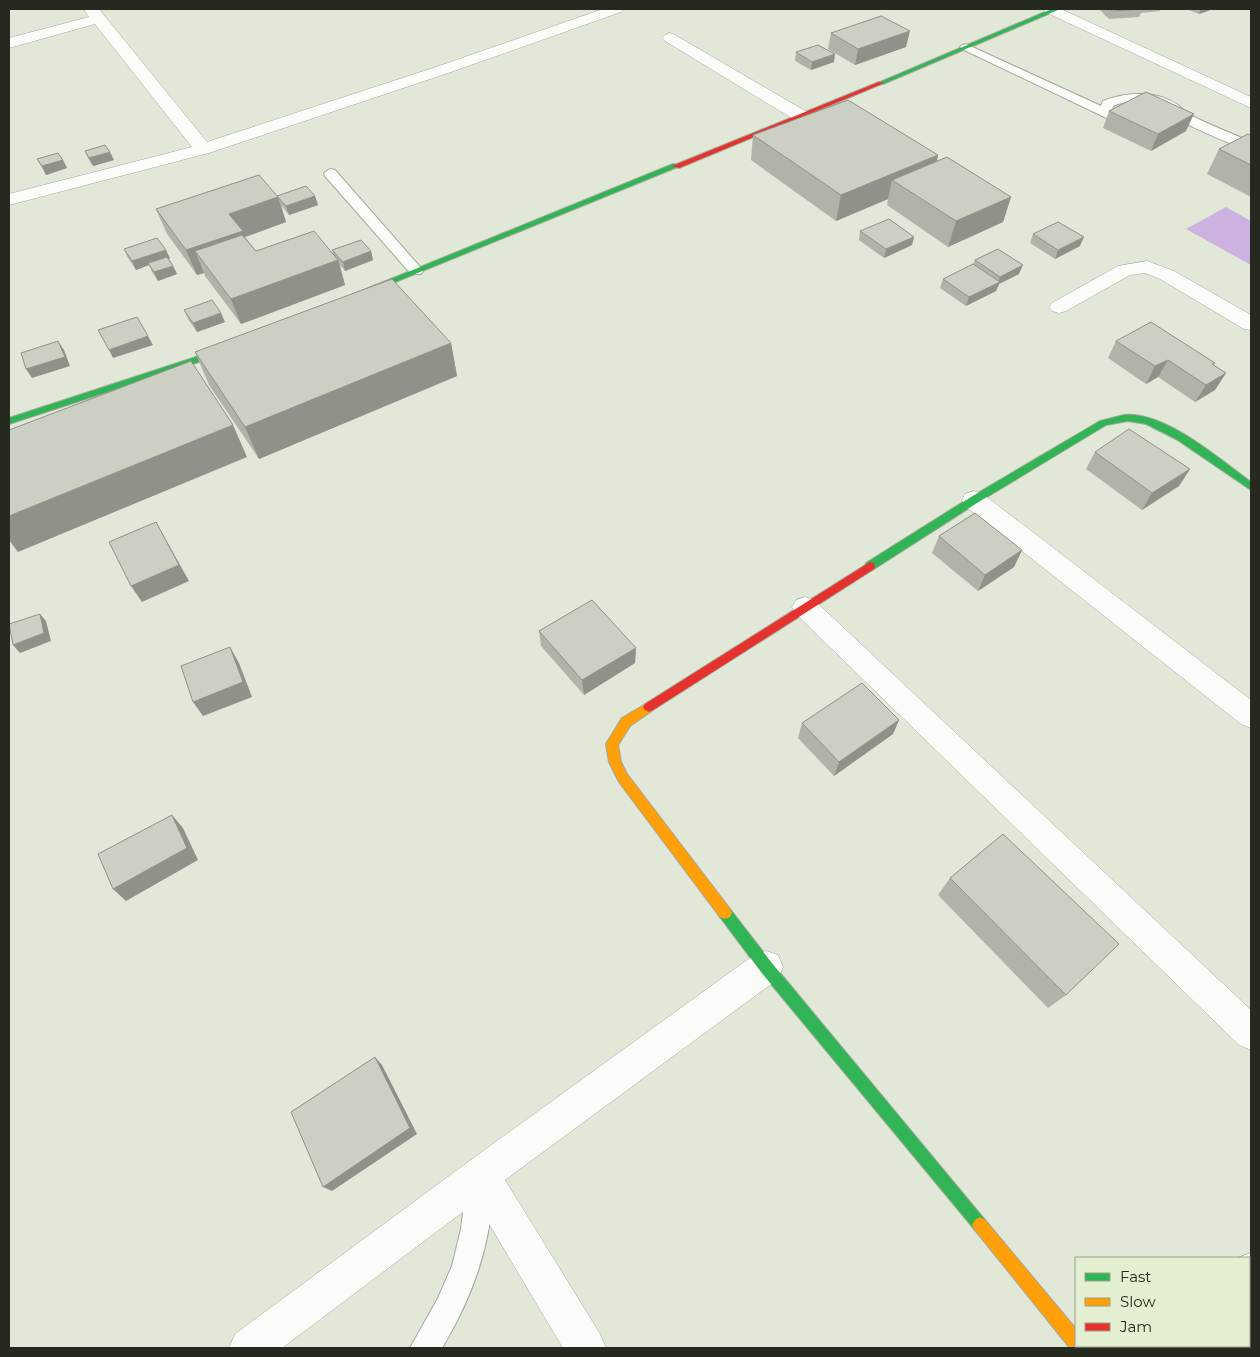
<svg xmlns="http://www.w3.org/2000/svg" width="1260" height="1357" font-family="Montserrat,sans-serif">
  <rect width="100%" height="100%" fill="#e2e8d8"/>
  <path fill="#cbb2e0" d="M1226,207L1251,221V265L1186,229Z"/>
  <g fill="none" stroke-linecap="round" stroke-linejoin="round">
    <defs>
      <path id="lane" d="M966,44L1101,106L1103,101C1125,92 1157,90 1178,105C1182,108 1185,113 1190,115C1210,125 1231,133 1251,142V150C1236,147 1193,128 1180,120C1175,117 1173,112 1168,109C1152,99 1130,99 1113,106L1112,111L1125,119L1119,123L1115,122L962,49L960,47L962,45Z
        M330,169L335,170L421,268L423,271L421,274H411L325,176L324,173Z
        M480,1166L490,1169C494,1181 493,1191 492,1203C488,1254 468,1305 442,1348H410L438,1298L452,1266L461,1229L467,1179L470,1169Z"/>
      <path id="street" d="M84,9H99L207,142L439,66L603,9H623L621,12L451,72L209,153L9,205V194L192,147L95,24L9,48V38L89,17Z
        M1043,9H1061L1251,97V108L1045,12Z
        M670,33L675,35L807,112L809,116L807,120H795L665,41L662,38L665,35Z
        M1147,261L1174,271L1251,315V330L1244,329L1160,279L1145,273L1130,275L1066,311L1059,313L1052,311L1049,307L1052,303L1118,266Z
        M974,491L983,494L1251,700V728L1241,724L965,506L962,500L965,494Z
        M805,597L814,600L1251,1010V1050L1239,1045L796,614L792,607L796,600Z
        M766,951L778,955L783,967L778,979L505,1180L600,1334L606,1348H563L476,1202L282,1348H229L235,1334L468,1162L754,955Z
        M1251,1253V1294H1249V1258H1237Z
        M1158,1346H1199L1198,1348H1157Z"/>
      <path id="fast" d="M1052,9H1060L883,84L878,83Z
        M673,164L680,166L361,296H355L354,294Z
        M232,342L235,343V347L205,360L9,424V418L199,356Z
        M1124,415C1165,411 1219,459 1251,482V490L1176,439L1146,424L1128,421L1106,425L977,503L874,569H866L865,566L866,563L971,497L1100,421Z
        M725,907L730,909L771,962L985,1220L988,1225L985,1230L980,1233L975,1230L761,972L720,917L718,913L720,909Z"/>
      <path id="slow" d="M649,702L653,704L655,707L653,710L630,726L618,745L621,762L627,774L730,909L732,913L730,917L725,919L720,917L619,782L609,762L606,744L622,718Z
        M980,1217L985,1220L1076,1329V1346H1083L1082,1348H1070L975,1230L972,1225L975,1220Z"/>
      <path id="jam" d="M879,82L884,83L679,168L672,166Z
        M870,562L874,563L875,566L874,569L653,710L649,712L645,710L643,707L645,704Z"/>
    </defs>
    <use href="#lane" stroke="#a4a89c" stroke-width="2"/>
    <use href="#street" stroke="#a4a89c" stroke-width="1"/>
    <use href="#fast" stroke="#a4a89c" stroke-width="2"/>
    <use href="#slow" stroke="#a4a89c" stroke-width="2"/>
    <use href="#jam" stroke="#a4a89c" stroke-width="2"/>
    <use href="#lane" fill="#fbfcf9" fill-rule="evenodd"/>
    <use href="#street" fill="#fbfcf9" fill-rule="evenodd"/>
    <use href="#fast" fill="#30b455" fill-rule="evenodd"/>
    <use href="#slow" fill="#ff9f0a" fill-rule="evenodd"/>
    <use href="#jam" fill="#e5322d" fill-rule="evenodd"/>
  </g>
  <path fill="#afb3a8" d="M1099,9H1161L1160,11L1141,13L1139,17L1109,19Z
    M1186,9H1213L1199,14Z
    M831,33L906,47L855,65L828,49Z
    M796,52L834,62L811,70L795,61Z
    M1109,111L1186,131L1151,151L1103,128Z
    M753,135L938,155L937,161L1011,197L1003,222L948,247L887,205L888,199L836,221L751,160Z
    M1251,136V197L1207,174L1219,149Z
    M85,151L114,160L93,166L89,160Z
    M37,159L63,160L67,168L46,175Z
    M277,196H315L318,205L289,215L281,205L286,222L245,237L256,251L333,253L332,250L371,251L373,260L345,271L340,265L345,285L241,324L205,276L204,273L197,275L167,234L156,209Z
    M860,231L914,237L912,245L884,258L859,240Z
    M1033,234L1080,246L1055,259L1030,243Z
    M124,249L170,258L169,259L173,266L177,274L158,281L152,272L149,265L136,270L128,258Z
    M975,260L1019,274L999,284L996,291L966,306L940,288L943,279L973,264Z
    M184,310L225,322L197,332L188,319Z
    M1116,341L1215,363L1214,365L1226,373L1215,390L1195,402L1158,377L1146,384L1108,358Z
    M451,343L457,376L259,459L209,385L195,352Z
    M1095,452L1190,469L1179,486L1142,510L1086,469Z
    M939,536L1022,550L1014,567L978,591L932,553Z
    M539,631L636,648L635,663L584,695L541,646Z
    M899,720L893,734L834,776L798,738L802,723Z
    M950,878L1066,995L1048,1008L938,895Z"/>
  <path fill="#8e9288" d="M1201,9H1213L1199,14Z
    M910,31L906,47L855,65L858,49Z
    M835,54L834,62L811,70L812,62Z
    M1194,114L1186,131L1151,151L1158,134Z
    M110,152L114,160L93,166L89,158Z
    M938,155L932,180H892L888,199L836,221L841,195Z
    M63,160L67,168L46,175L42,166Z
    M315,196L318,205L289,215L286,206Z
    M278,197L286,222L245,237L252,256L195,251L204,273L197,275L186,250L229,214Z
    M1011,197L1003,222L948,247L956,221Z
    M914,237L912,245L884,258L886,249Z
    M1084,237L1080,246L1055,259L1058,250Z
    M166,250L170,258L150,265L148,263L149,265L136,270L132,261Z
    M371,251L373,260L345,271L343,262Z
    M338,260L345,285L241,324L231,299Z
    M1023,265L1019,274L999,284L996,291L966,306L969,297L997,283L1000,277Z
    M173,266L177,274L158,281L154,272Z
    M221,313L225,322L197,332L193,323Z
    M148,336L153,345L113,358L109,350Z
    M58,341L64,350L70,366L32,378L26,369Z
    M451,343L457,376L259,459L245,427Z
    M1168,360L1158,377L1146,384L1155,366Z
    M1226,373L1215,390L1195,402L1206,385Z
    M233,425L247,457L18,552L9,540V516Z
    M1190,469L1179,486L1142,510L1152,493Z
    M156,522L189,581L142,602L131,586Z
    M1022,550L1014,567L978,591L985,575Z
    M40,614L46,621L51,641L20,653L13,645Z
    M230,647L239,663L252,697L203,716L193,702Z
    M636,648L635,663L584,695L582,680Z
    M899,720L893,734L834,776L839,762Z
    M172,815L183,828L198,860L126,901L113,889Z
    M375,1057L382,1065L417,1134L332,1191L323,1187Z"/>
  <path fill="#cbd0c3" stroke="#8e9288" d="M1110,9H1142L1112,11Z
    M881,16L910,31L858,49L831,33Z
    M818,45L835,54L812,62L796,52Z
    M1146,92L1194,114L1158,134L1109,111Z
    M848,100L938,155L841,195L753,135Z
    M1248,134L1251,136V165L1219,149Z
    M105,145L110,152L89,158L85,151Z
    M58,153L63,160L42,166L37,159Z
    M947,157L1011,197L956,221L892,180Z
    M259,175L278,197L229,214L243,231L186,250L156,209Z
    M306,186L315,196L286,206L277,196Z
    M889,219L914,237L886,249L860,231Z
    M1058,222L1084,237L1058,250L1033,234Z
    M314,231L338,260L231,299L195,251L242,235L256,251Z
    M157,238L166,250L132,261L124,249Z
    M361,240L371,251L343,262L332,250Z
    M998,249L1023,265L1000,277L975,260Z
    M167,257L173,266L154,272L148,263Z
    M973,264L1000,282L969,297L943,279Z
    M392,279L451,343L245,427L195,352Z
    M212,300L221,313L193,323L184,310Z
    M137,317L148,336L109,350L98,330Z
    M1151,322L1215,363L1212,364L1226,373L1206,385L1168,360L1155,366L1116,341Z
    M58,341L65,357L26,369L21,353Z
    M191,361L233,425L9,516V430Z
    M1129,429L1190,469L1152,493L1095,452Z
    M975,513L1022,550L985,575L939,536Z
    M156,522L179,565L131,586L109,542Z
    M592,600L636,648L582,680L539,631Z
    M40,614L44,633L13,645L9,624Z
    M230,647L243,682L193,702L181,666Z
    M862,683L899,720L839,762L802,723Z
    M172,815L187,848L113,889L98,854Z
    M1003,834L1119,944L1066,995L950,878Z
    M375,1057L410,1128L323,1187L291,1112Z"/>
  <rect width="1260" height="1357" fill="none" stroke="#262a1e" stroke-width="20"/>
  <rect x="1075" y="1257" width="175" height="90" fill="#e4efd1" stroke="#98a089"/>
  <rect x="1085" y="1273" width="25" height="8" fill="#30b455" stroke="#98a089"/>
  <text x="1120" y="1282" font-size="15" fill="#262a1e">Fast</text>
  <rect x="1085" y="1298" width="25" height="8" fill="#ff9f0a" stroke="#98a089"/>
  <text x="1120" y="1307" font-size="15" fill="#262a1e">Slow</text>
  <rect x="1085" y="1323" width="25" height="8" fill="#e5322d" stroke="#98a089"/>
  <text x="1120" y="1332" font-size="15" fill="#262a1e">Jam</text>
</svg>
